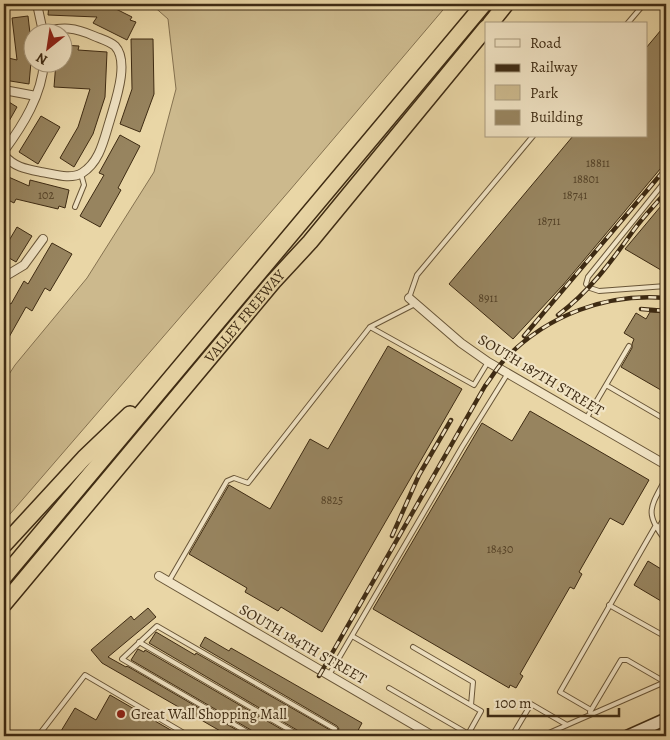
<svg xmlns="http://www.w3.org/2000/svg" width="670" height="740" font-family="Alegreya,serif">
  <rect width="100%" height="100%" fill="#e9d6a6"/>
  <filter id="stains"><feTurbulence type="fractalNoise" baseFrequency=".004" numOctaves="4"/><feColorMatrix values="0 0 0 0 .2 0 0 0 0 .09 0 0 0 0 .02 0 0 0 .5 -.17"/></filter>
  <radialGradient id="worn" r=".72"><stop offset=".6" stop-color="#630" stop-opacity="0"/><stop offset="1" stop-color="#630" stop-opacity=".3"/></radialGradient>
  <path fill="#ccb98d" stroke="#857250" d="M151,4H448L290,190L4,521V382L15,365L87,278L154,172L176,89L168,19Z"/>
  <path fill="#97845f" stroke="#3e2b13" d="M49,4H94L103,8L106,4L132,17L130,20L136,22L127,40L93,23L97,17L48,15Z
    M28,16L32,51L29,84L4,80V57L17,60L12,18Z
    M666,24V162L563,285L513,339L449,284L573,136H646V48Z
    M131,39H153L154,94L140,132L120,124L132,89Z
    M62,45L79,46L78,50L107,52L105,97L93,134L74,167L60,158L78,127L90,89L54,87L56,62H62Z
    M4,99L17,107L4,130Z
    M41,116L60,127L38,164L19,152Z
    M120,135L140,146L118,188L121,190L100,227L80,216L104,175L99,173Z
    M4,175L29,186L30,180L69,190L65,208L59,206L58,209L16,199L14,203L4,198Z
    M666,200V273L625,249Z
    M17,227L32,236L16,262L4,255V249Z
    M52,243L72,254L50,291L45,288L32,311L26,307L4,346V300L11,304L24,281L28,284Z
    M650,312L666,313V393L621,367L632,348V344L634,339L624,333L636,313L646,319Z
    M388,346L462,389L322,632L281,607L278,611L245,592L247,588L189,554L229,485L270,509L310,439L328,449Z
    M530,411L649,480L623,525L610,518L579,572L582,574L574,589L570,587L520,674L523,676L516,688L510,685L509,688L373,609L482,423L512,441Z
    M648,561L666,572V604L634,585Z
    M148,608L156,617L108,657L126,667L127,666L247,736H229L102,663L91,650L131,616L134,620Z
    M156,632L195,655L196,653L330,730L327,736H304L302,733L149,643Z
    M205,637L229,651L231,648L362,723L355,736H335L339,729L337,726L200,646Z
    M138,649L144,652L145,650L293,736H258L256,733L131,660Z
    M110,695L181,736H58L75,708L96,720Z"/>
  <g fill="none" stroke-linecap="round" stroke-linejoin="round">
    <defs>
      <path id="lane" d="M627,24L644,4
        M666,180L588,277L586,284L590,288L599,291L666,286
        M75,207L84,185L81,174
        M409,298L417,275L533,136
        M370,327L415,304
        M606,385L666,420
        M586,419L629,346
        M666,478C651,507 643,512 666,541
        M658,529L666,515
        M169,581L227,481L234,478L248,483L370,327L474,385L488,362
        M609,605L666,637
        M352,636L481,711L467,736
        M139,642L300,736
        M413,647L473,682L471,705
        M329,675L462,447L508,373
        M389,688L472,736
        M591,710L560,692L656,525
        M590,712L621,660H627L665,682
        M38,736L85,675L189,736
        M254,736L122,659L157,626L335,729L331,736
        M512,736L531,704L567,725
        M542,736L665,682"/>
      <path id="street" d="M37,4L43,32
        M4,90L36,96
        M4,151C23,125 42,95 44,62
        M4,155C14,167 26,169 41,172C54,174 70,180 82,173C100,162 104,139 110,120C115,102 130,62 115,46C109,41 101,39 94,36C74,27 64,27 42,31
        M4,277L24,265L43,239
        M409,298L461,343L488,362L666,465
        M159,576L433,736"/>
      <path id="secondary" d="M628,736L666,719"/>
      <g id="highway">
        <path d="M490,24L506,4"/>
        <path d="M4,545L84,458L130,414"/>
        <path d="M4,577L484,4"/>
        <path id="s1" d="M4,604L273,282L310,242L486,28"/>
      </g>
    </defs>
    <use href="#lane" stroke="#695638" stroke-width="6"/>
    <use href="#street" stroke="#695638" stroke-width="10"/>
    <use href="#secondary" stroke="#3e2b13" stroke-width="14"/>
    <use href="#highway" stroke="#3e2b13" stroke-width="18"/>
    <use href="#lane" stroke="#f1e4c5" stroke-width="4"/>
    <use href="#street" stroke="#f1e4c5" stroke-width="8"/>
    <use href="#secondary" stroke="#f1e4c5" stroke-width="11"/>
    <use href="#highway" stroke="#e9d6a6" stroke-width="15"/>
    <defs>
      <path id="rail" d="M641,309L666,311
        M558,315C589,292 611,262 633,231C643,217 655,205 666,192
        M524,336L666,168
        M392,536L419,475L451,420
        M319,676L485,386C492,377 498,366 506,358C548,315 606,293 666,298"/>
    </defs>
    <use href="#rail" stroke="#3e2b13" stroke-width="4.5"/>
    <use href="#rail" stroke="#f1e4c5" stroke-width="2.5" stroke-dasharray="8" stroke-linecap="butt"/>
  </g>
  <circle fill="#8f2418" stroke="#f1e4c5" stroke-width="2" cx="121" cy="714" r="5"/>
  <g text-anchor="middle" stroke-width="4.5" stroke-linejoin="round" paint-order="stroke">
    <g font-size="12" fill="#544126">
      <text x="598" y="167">18811</text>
      <text x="586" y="183">18801</text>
      <text x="46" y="199">102</text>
      <text x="575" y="199">18741</text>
      <text x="549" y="225">18711</text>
      <text x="488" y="302">8911</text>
      <text x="332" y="504">8825</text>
      <text x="500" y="553">18430</text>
    </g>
    <g font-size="15" fill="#3e2b13" stroke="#f1e4c5">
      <text dy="5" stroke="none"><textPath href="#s1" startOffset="375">VALLEY FREEWAY</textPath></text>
      <text transform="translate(541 375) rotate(31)" y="5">SOUTH 187TH STREET</text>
      <text transform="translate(303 644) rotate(30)" y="5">SOUTH 184TH STREET</text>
    </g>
    <g font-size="15" fill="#3e2b13" stroke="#f1e4c5" text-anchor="start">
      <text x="131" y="719">Great Wall Shopping Mall</text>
    </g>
  </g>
  <rect width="670" height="740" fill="none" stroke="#e9d6a6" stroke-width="20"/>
  <rect x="5" y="5" width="660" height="730" fill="none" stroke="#3e2b13" stroke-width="2.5"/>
  <rect x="10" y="10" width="650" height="720" fill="none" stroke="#3e2b13"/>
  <rect x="485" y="22" width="162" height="115" fill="#f1e4c5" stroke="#a99a7e"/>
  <rect x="495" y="39" width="25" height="8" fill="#f1e4c5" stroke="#a99a7e"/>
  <text x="530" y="48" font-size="15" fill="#3e2b13">Road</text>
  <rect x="495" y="64" width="25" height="8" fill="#3e2b13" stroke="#a99a7e"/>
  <text x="530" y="72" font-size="15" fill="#3e2b13">Railway</text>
  <rect x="495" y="85" width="25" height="15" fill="#ccb98d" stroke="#a99a7e"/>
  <text x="530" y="98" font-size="15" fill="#3e2b13">Park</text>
  <rect x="495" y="110" width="25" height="15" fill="#97845f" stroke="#a99a7e"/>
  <text x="530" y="122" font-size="15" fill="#3e2b13">Building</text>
  <g transform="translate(48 48) rotate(210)"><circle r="24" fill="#f1e4c5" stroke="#a99a7e"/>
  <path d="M0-4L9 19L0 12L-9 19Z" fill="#8f2418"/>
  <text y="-8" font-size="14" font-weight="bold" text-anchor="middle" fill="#3e2b13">N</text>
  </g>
  <path d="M488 708v8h131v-8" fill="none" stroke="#3e2b13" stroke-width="2.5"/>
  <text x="495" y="708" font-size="15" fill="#3e2b13" stroke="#f1e4c5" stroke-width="4" paint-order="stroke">100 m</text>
  <rect width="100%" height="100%" filter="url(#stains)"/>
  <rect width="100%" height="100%" fill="url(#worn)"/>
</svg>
